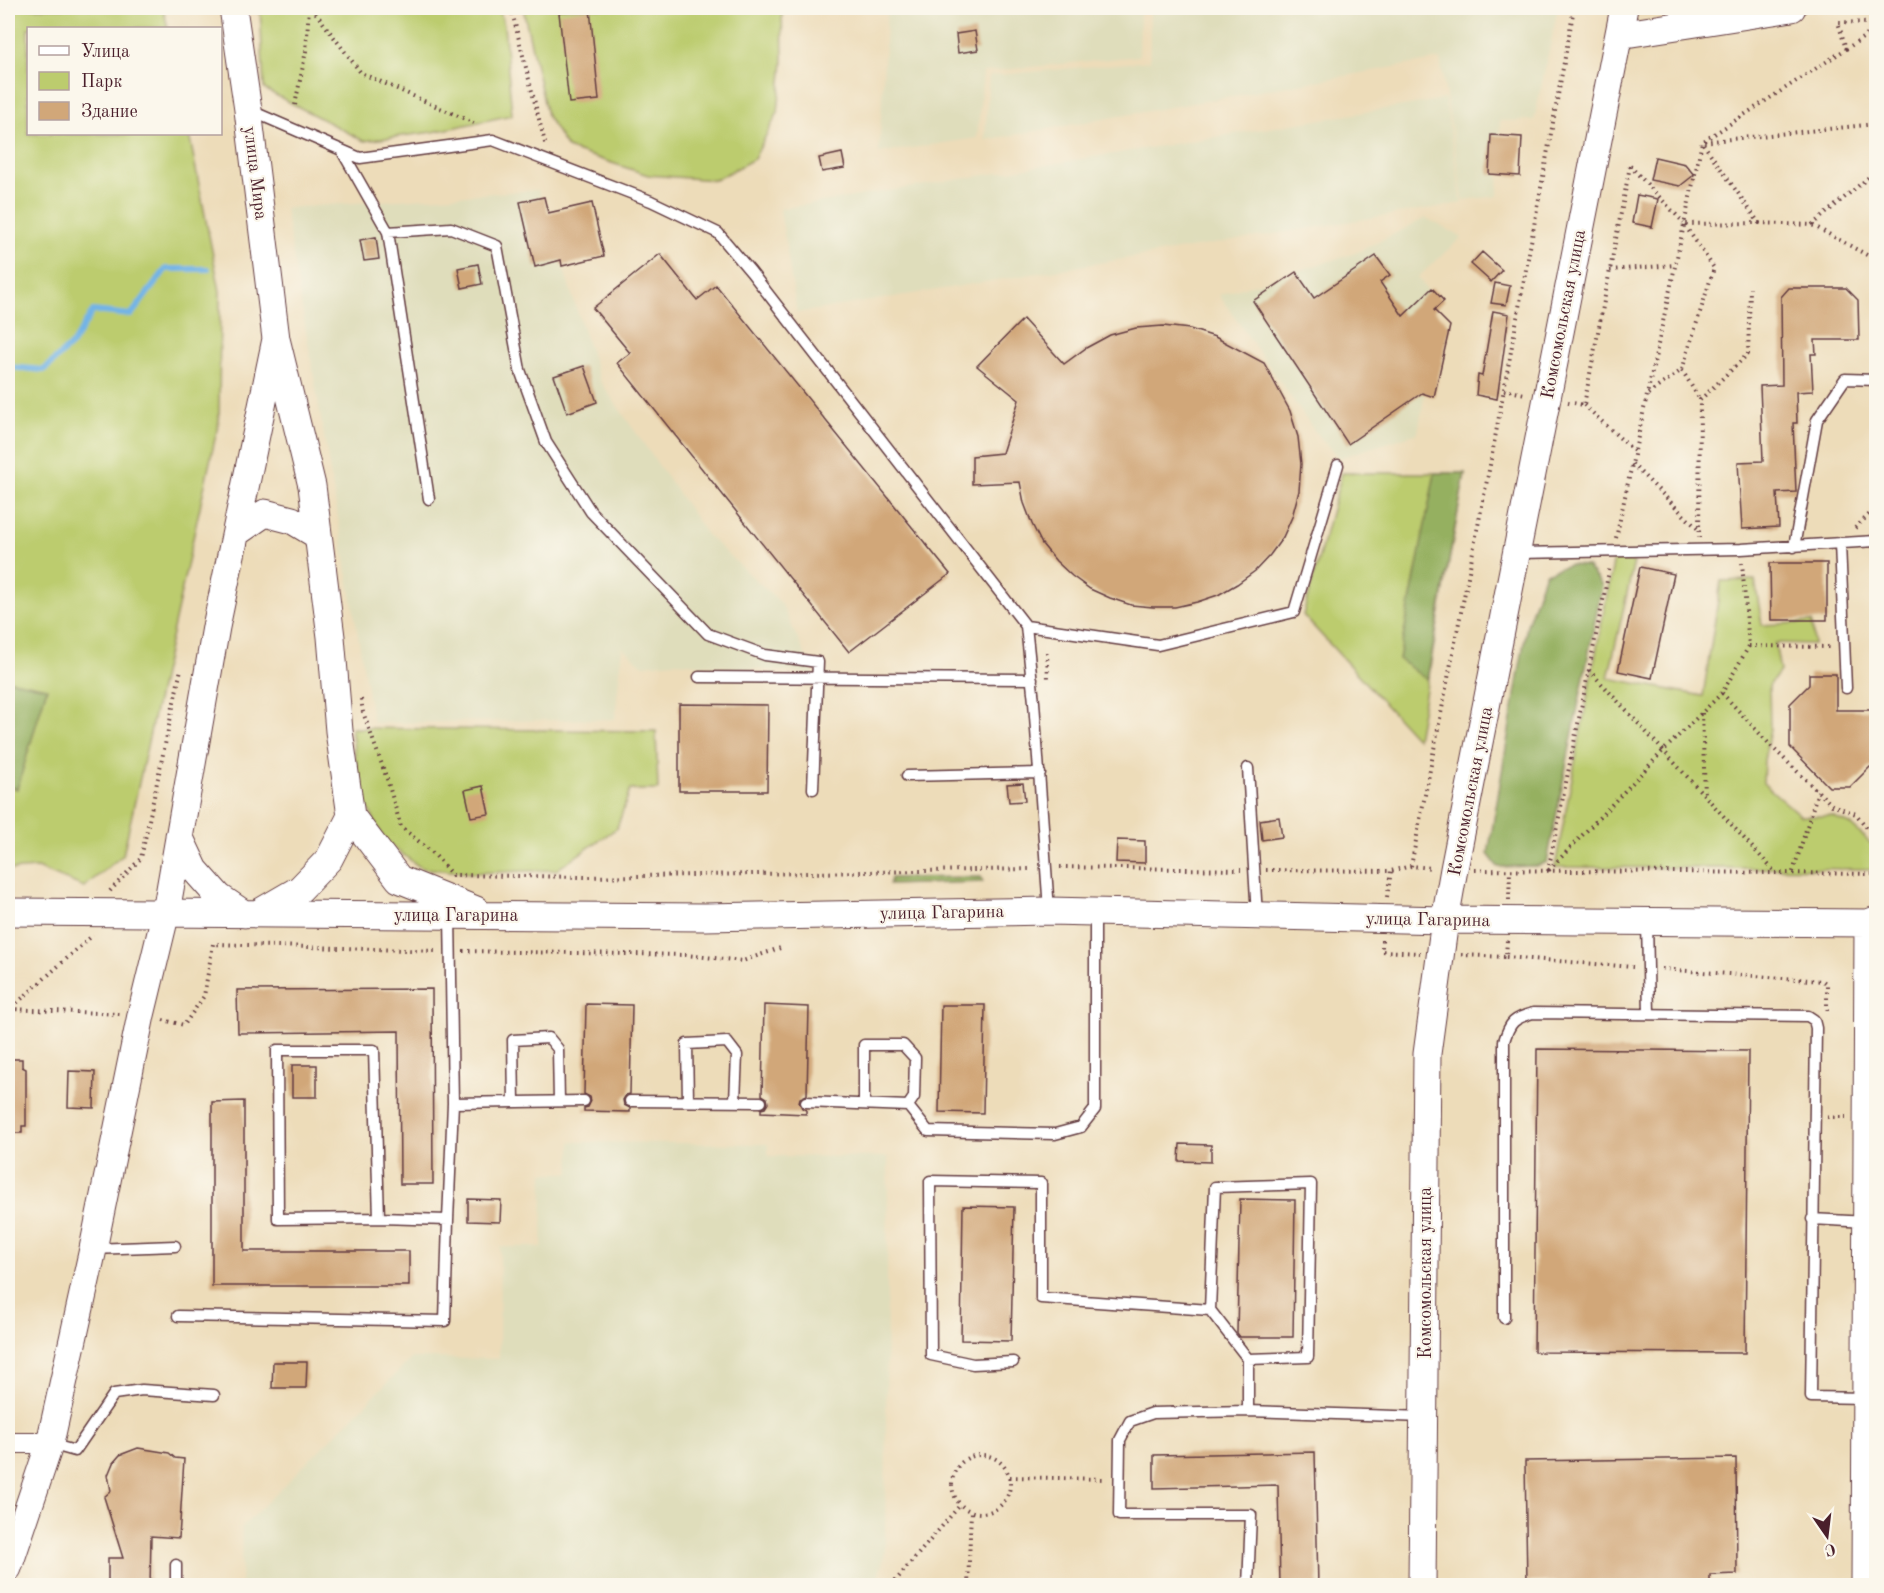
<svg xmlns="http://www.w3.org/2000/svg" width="1884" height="1593" font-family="'Old Standard TT',serif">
  <rect width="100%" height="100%" fill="#fbf7ec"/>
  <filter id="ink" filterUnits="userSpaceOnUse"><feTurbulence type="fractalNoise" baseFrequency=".0167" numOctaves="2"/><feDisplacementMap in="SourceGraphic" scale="12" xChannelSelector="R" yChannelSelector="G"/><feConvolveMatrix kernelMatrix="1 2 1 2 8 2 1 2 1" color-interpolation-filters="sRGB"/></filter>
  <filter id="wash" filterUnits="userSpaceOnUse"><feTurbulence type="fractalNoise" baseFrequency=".008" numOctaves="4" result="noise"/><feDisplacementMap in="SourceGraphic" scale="24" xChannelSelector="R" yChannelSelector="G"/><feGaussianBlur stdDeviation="1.35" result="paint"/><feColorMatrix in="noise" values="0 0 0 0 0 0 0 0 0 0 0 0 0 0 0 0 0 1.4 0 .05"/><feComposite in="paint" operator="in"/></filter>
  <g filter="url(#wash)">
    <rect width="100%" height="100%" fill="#eddcb9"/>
    <path fill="#dfddbb" d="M887,8H1140L1139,56L983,72L977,138L879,153Z
      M1150,8H1558L1534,120L1500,121L1498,196L1463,200L1440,59L985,140L989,76L1150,61Z
      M1445,99L1462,203L797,313L780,209Z
      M538,190L600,381L708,536L781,603L814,674L675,662L643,665L622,647L615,719L373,723L285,208Z
      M1426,218L1462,237L1418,277L1434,301L1426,385L1418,433L1339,458L1319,437L1219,295L1356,253Z
      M571,1142L768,1144V1156L888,1157L885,1553L876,1585H241L242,1527L412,1358L499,1359L500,1247H542L543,1173H570Z"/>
    <path fill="#bccc6e" stroke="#83764c" stroke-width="1.5" d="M8,8H163L168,28H28V134H189L220,291L219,421L123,855L84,887L37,868L8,870Z
      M260,8H499L504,25L512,115L433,132L364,141L264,89Z
      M523,8H782L783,62L778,112L754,159L715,180L648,175L567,148L547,116Z
      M1342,473H1465L1417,739L1303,615Z
      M1614,558L1634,562L1608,678L1703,696L1721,581L1755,580L1762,625L1812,622L1814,644L1775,643L1780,671L1769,686L1770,729L1764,760L1763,783L1801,816H1832L1851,825L1876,848V869L1555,867Z
      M351,728L656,731L658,790H630L617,828L556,870L471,873L421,868L385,841L366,804L357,769Z"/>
    <path fill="#95b061" stroke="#706846" stroke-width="1.5" d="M1435,473H1465L1427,680L1399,659Z
      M1569,565L1587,566L1602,586L1547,862L1537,866L1498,867L1488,854L1527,625L1545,573Z
      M8,680L47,688L17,789L8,786Z
      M981,877L983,882L889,885L891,878Z"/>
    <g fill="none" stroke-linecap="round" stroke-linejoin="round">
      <path stroke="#72b4e7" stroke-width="6" d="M8,367L44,370L73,343L93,311L131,315L166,269H208"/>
    </g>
    <g id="blocks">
      <path fill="#d1a779" d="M590,9L599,100L569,103L559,13Z
        M975,31L978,50L958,53L956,34Z
        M1491,135L1522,137L1520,176L1489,174Z
        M842,153L845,168L822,172L819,158Z
        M1655,157L1685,164L1694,175L1680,186L1650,180Z
        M1637,195L1658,199L1652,227L1632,223Z
        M544,197L548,213L592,203L604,256L562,266L561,260L535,267L520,202Z
        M376,237L379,259L364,261L360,240Z
        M1482,252L1502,270L1491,282L1471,264Z
        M660,254L697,300L716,285L950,574L849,652L617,363L630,353L593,308Z
        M1376,256L1390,275L1380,282L1403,316L1432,288L1444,301L1434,310L1450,326L1434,397L1422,393L1348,444L1253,301L1296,272L1314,298Z
        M478,264L482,284L462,288L458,268Z
        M1495,283L1510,286L1506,305L1491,303Z
        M1789,288H1846L1858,300L1859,340H1815L1816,354H1811L1813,391L1796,392L1797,423H1793L1796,492L1777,493L1779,527L1742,529L1738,462L1763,461L1760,386L1782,385L1781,297Z
        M1493,311L1509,314L1497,399L1476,395L1478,375L1482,376Z
        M1023,319L1064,364L1086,348L1110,335L1136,328L1163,326L1190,329L1215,337L1264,363L1290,411L1298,437L1301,464L1299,491L1292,517L1283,537L1270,555L1255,571L1237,584L1218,595L1197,602L1175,607H1153L1131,605L1110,598L1090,589L1072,576L1056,561L1042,544L1032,524L1024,503L1020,482L972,484V456L1002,453L1019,400L977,366Z
        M584,366L597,402L567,413L554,376Z
        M1770,563H1827V620H1771Z
        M1640,567L1674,574L1652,678L1618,671Z
        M1809,674H1836V710H1876V767H1870L1850,787H1829L1790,747V704L1809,685Z
        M679,704L768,705L767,791H679Z
        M1023,783L1025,801L1009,802L1007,784Z
        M483,786L489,814L471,817L465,790Z
        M1279,817L1282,837L1262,840L1260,820Z
        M1117,840L1145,841V863L1116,862Z
        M432,989L433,1184H400L399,1031L238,1033L237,990Z
        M586,1004L632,1005L630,1094L626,1095L623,1100L624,1105L630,1108V1112L584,1111V1108L588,1107L591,1101L590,1097L584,1094Z
        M764,1005L809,1007L807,1095L800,1098L799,1102L802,1108L806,1110V1114L761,1112V1109L765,1108L768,1103L767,1098L762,1095Z
        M941,1005H985L983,1113L939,1112Z
        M1537,1049L1748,1051L1745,1353L1534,1352Z
        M8,1059H22V1067L26,1069V1126H22V1133H8Z
        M292,1065H317V1097H292Z
        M69,1071L95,1072L94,1108L68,1107Z
        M244,1101V1251H409V1286H212V1102Z
        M1180,1144L1211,1145V1162L1179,1161Z
        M468,1199L501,1200L500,1222L468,1221Z
        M1240,1199L1295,1200L1293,1337H1240L1237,1333Z
        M963,1206L1014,1207L1011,1341L961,1340Z
        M273,1362H307L306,1388H272Z
        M138,1448L169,1453L175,1458L184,1459L179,1538L151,1536L150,1586H108V1558H123L104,1497L111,1491L108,1475L113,1463L120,1455Z
        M1315,1452L1318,1586H1280L1278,1485L1154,1488V1455Z
        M1736,1458L1737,1574L1710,1575V1586H1558V1582H1527L1525,1461Z"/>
    </g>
  </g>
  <g filter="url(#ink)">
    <use href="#blocks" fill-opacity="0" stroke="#623b40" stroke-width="1.5"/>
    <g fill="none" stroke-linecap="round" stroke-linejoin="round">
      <defs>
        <path id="lane" d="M249,110L360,158L493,140L651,201L718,233L751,272L1026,626L1034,702L1049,910
          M342,151L388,232L451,228L497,246L520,370L546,442L591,512L708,634L765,655L818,662L813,789
          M388,232L429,499
          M1840,543L1846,688
          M1794,547L1817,420L1845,379L1876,380
          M1518,553L1741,549L1876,541
          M1026,626L1158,645L1294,612L1338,465
          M699,677L1032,679
          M1248,768L1257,916
          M907,776L1040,773
          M1647,922L1649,1014
          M688,1100L687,1044L727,1042L737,1055L735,1101
          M630,1101L761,1102
          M514,1102L513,1040L549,1038L558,1049L559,1101
          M806,1102L908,1106L928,1131L1055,1134L1081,1127L1095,1109V913
          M453,1103L584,1101
          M864,1104V1045H903L915,1058L914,1097L908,1106
          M379,1218L278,1219L277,1050H374L379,1218L448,1220L453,1103L450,915
          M1812,1219L1867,1222
          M93,1249L175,1246
          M178,1316L445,1321L448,1220
          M1504,1318V1041C1510,1022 1514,1018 1533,1013L1808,1016L1814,1020L1816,1028L1811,1397L1865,1398
          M1013,1362L973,1364L931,1355L930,1181L1041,1183V1298L1210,1310
          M1248,1411V1359L1210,1310L1215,1187L1311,1184L1308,1357L1248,1359
          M50,1444L75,1451L114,1394L142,1390L214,1395
          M176,1586V1565
          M1248,1586L1251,1515H1119L1120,1440L1130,1421L1153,1413L1248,1411L1424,1417"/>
        <path id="street" d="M8,1443H50"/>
        <path id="secondary" d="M233,8L248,110L276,339L312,486L331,637L339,731L351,816L399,879L476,910
          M1619,35L1792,8
          M236,533L265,513L292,520L317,535
          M179,836L195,870L219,897L244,914
          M8,912L705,917L1049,911L1445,920L1868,923L1876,920
          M257,914L300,889L329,859L351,816
          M8,1568L50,1443L93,1249L141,1015L166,912L216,627L276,339
          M1422,1586L1427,1054L1445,920L1454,869L1624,8
          M1865,1586L1868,923"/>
      </defs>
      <use href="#lane" stroke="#623b40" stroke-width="13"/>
      <use href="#street" stroke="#623b40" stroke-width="22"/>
      <use href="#secondary" stroke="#623b40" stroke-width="29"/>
      <path stroke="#623b40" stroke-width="4" stroke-dasharray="1.5 4.5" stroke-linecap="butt" d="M312,8L361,73L474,123
        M511,8L546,147
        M1846,49L1876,29
        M295,105L306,51L309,8
        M1630,166L1684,223
        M1759,223L1812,225L1876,260
        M1812,225L1876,171
        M1610,270L1675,265
        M1876,367V352
        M1682,370L1700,400
        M1504,390L1525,394
        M1648,394L1682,370L1714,268L1684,224L1759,223L1702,142L1876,124
        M1568,402L1584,405L1630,166
        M1584,405L1634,451
        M1632,464L1699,530
        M1855,528L1876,508
        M1616,538L1702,142L1846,49L1838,22L1876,23
        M1699,538L1700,400L1748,354L1750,288
        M1749,646L1832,647
        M1047,652L1048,680
        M1589,670L1775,872
        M1722,693L1773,748L1832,805L1856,814L1876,839
        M361,699L363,712L387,779L401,827L433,853L452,875L585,877L1032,869
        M1702,713L1705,795
        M1411,866L1491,460L1574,8
        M1060,867L1241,870
        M1266,870L1391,871L1411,866L1432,868
        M1475,870L1876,874
        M1549,870L1663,751L1722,693L1749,646L1742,563
        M1548,871L1610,566
        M1793,872L1818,791
        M110,891L141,858L181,669
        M1387,897L1391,871
        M1509,900L1510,871
        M1382,940V951L1420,953
        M463,951L686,955L743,961L780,948
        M1461,955L1506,957L1507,940
        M1506,957L1633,967
        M1662,969L1823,981L1827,984V1014
        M10,1009L120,1014
        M8,1011L93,935
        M163,1020L184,1025L204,996L213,944L437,951
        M1827,1117H1846
        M952 1484a29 29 0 1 1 58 0a29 29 0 1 1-58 0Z
        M1010,1477L1106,1479
        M891,1586L961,1504
        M968,1586L971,1511"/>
      <use href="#lane" stroke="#fff" stroke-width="10"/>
      <use href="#street" stroke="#fff" stroke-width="20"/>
      <use href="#secondary" stroke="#fff" stroke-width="27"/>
    </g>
  </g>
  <g text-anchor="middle" stroke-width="4.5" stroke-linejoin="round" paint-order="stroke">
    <g font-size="18" fill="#4a1f2b" stroke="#fbf7ec">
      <text transform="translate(256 173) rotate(83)" y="6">улица Мира</text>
      <text transform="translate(1563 314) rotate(-79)" y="6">Комсомольская улица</text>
      <text transform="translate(1470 791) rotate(-79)" y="6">Комсомольская улица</text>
      <text transform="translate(942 912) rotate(-1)" y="6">улица Гагарина</text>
      <text x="456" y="921">улица Гагарина</text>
      <text transform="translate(1428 919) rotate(1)" y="6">улица Гагарина</text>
      <text transform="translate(1425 1273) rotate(-90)" y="6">Комсомольская улица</text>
    </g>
  </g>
  <rect width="1884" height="1593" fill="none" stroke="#fbf7ec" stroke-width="30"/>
  <rect x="27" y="27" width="195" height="108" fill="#fbf7ec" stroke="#b4a19f" stroke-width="1.5"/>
  <rect x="39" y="46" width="30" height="9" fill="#ffffff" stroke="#b4a19f" stroke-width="1.5"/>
  <text x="81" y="57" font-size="18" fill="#4a1f2b">Улица</text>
  <rect x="39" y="72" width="30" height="18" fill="#bccc6e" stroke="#b4a19f" stroke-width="1.5"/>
  <text x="81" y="87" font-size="18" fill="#4a1f2b">Парк</text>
  <rect x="39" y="102" width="30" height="18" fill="#d1a779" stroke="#b4a19f" stroke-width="1.5"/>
  <text x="81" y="117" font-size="18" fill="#4a1f2b">Здание</text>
  <g transform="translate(1827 1536) rotate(166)" stroke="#fbf7ec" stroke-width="4.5" paint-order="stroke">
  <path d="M0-4.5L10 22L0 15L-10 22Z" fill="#4a1f2b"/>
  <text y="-9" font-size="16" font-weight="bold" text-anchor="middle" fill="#4a1f2b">С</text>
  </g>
</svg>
